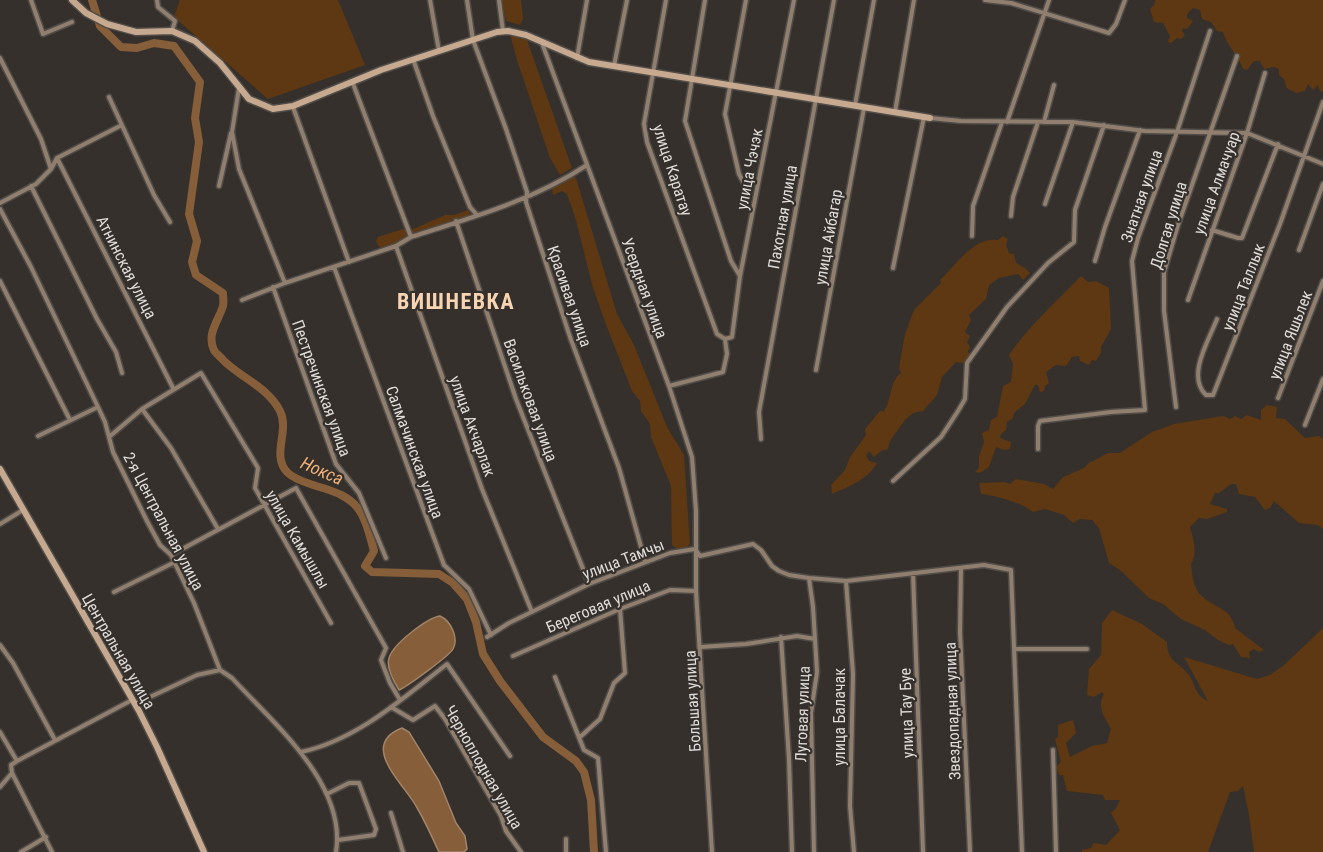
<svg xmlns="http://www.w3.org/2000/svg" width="1323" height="852" font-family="'Roboto Condensed',sans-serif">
  <rect width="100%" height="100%" fill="#35302c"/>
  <path fill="#5d3812" d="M180,0H338L365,65L268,99L174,17Z
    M502,0H521L523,19L520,25L506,21Z
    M1155,0H1323V92L1320,91L1318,85L1313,90L1308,84L1305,91L1296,93L1287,88L1284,79L1279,75V69L1274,67L1264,69L1260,61H1254L1247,70L1243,69C1238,55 1227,46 1223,32L1217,31L1211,22L1202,19L1200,10L1193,8L1187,14V18L1193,21L1187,29L1183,28L1182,31L1185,35L1181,39L1177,38L1171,43L1168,42L1170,36L1163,23L1154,22L1150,9L1154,5Z
    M510,34L526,37L572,168L560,175L550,158L517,60Z
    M572,174L576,178L617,314L634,345L667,427L684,455L690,544L685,550H679L672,545L671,486L651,437L650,424L641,411L640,401L632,391L605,322L593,288L576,220L567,194L562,191L553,195L552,188Z
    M468,210L471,216L470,219L418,237L413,234L411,230L445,215H454Z
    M403,229L407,230L409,236L407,240L383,249L379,247L376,241L378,237Z
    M1003,236L1008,239L1006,245L1009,253L1014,254L1016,263L1025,268L1030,273L1023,280L1018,274L999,278L989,285L986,299L969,315L971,320L965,332L970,336L967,342L970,347L968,351L970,356L962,363L956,362L942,377L937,395L923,411L913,413L905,420L890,441L888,449L881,451L874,457L869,451L866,455L869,461L877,463C867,480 850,486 832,494L831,485L845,470L850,457L866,435L865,429L880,411H884C892,400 889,382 901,373L899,368L905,334L914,310L941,283L940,280C956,265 974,236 998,240Z
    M1081,276L1088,282L1096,281L1109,288L1111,329L1101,347V353L1096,361L1092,360L1089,365L1080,361L1079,356L1072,357L1066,366L1056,365L1046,372L1049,383L1045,386L1044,391L1040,392L1038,385H1035L1025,404L1014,413L1013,418L1007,422L1006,430L1001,434L1000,438L1011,442L1010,449L1004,450L996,447L989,467L980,473L975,472L979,468V456L984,442L982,433L989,430L991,420L997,417L1003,386L1011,382L1013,364L1009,355C1028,327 1057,301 1081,276Z
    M1267,405L1277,407L1276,418L1285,419L1305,438L1319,436L1323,439V529L1318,525L1299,523L1274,501L1270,508L1265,510L1255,497L1239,494L1236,484H1231L1219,493H1215L1210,504L1227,509V512L1207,519L1199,518L1190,527C1193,538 1198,553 1191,564C1192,573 1193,584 1198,592C1211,608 1231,606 1235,628L1264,650L1259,652L1254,649L1249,652L1250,658L1241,657L1233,644L1229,645L1218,640L1205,630L1181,619L1163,604L1149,598L1120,570L1109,563L1099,528L1092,520L1080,519L1073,523L1064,515L1045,509L1033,512C1020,502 997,496 981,494L979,483L1005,482L1010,484L1016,479L1044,484L1053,489L1063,477L1084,468L1089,463L1108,453H1120L1152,432L1174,424L1223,416L1230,419L1235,416L1241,419L1247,415L1261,420V410Z
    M1112,610L1142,624L1167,642C1167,662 1179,662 1188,674C1197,685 1193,694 1208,701L1184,657L1257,679L1270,675L1283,666L1323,628V852H1254L1249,815L1243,786L1238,791L1230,792L1208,852H1082V850L1091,848L1094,843L1106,845L1120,830L1111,813L1116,808L1120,800H1105L1103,795L1067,791L1063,775H1059L1056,767L1061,762L1055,739L1058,737V725L1073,720L1076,733L1066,743L1070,757L1092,746L1107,743L1111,729C1105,717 1096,707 1104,694L1102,692L1094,697L1087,695L1089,669L1101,655L1102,623Z"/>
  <path fill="#865e39" stroke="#a18469" stroke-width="1.5" d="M440,616C451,621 459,638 453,649C449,656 408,686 399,690C394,682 386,667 389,658C393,644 427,618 440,616Z
    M402,728L409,732L439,781L456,823L465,836L467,849L464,852H439C432,837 425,821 416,806C404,784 358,745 402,728Z"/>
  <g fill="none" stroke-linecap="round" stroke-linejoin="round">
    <path stroke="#865e39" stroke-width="8" d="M92,0L100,26L121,47L137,48L154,43L174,46L200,82L195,118L199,142L189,214L197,241L192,262L196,275L223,293C223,297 224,302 223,306C219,320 206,334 214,350C215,353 221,357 223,360C241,378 268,387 280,411C290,431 271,455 287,472C293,479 307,483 316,486C360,498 363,510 374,551L365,566L372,572L439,574L453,583L467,599L476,622L483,654L500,681L543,737L576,761L584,772L591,800L594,852"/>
    <defs>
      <path id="street" d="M31,0L43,34L72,22
        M157,0L158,7L175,21L172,31
        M430,0L439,51
        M467,0L473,40L506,129L527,192L526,202L570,337L619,468L645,561
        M499,0L503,31
        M666,0L644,124L647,142L717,334L725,339
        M705,0L685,121L731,261L740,276
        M746,0L725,114L739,174L749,192
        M985,0L1011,3L1109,33L1116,24L1125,0
        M542,43L669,386L692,457L696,511V591L712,852
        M0,58L41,139L51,169
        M577,58L587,0
        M413,59L433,116L470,207L477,215
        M614,66L627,0
        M352,81L411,237
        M239,88L232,132L239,169L285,283
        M109,97L154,195L170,222
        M855,105L874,0
        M293,107L349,262
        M895,112L914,0
        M930,118L961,121L1073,122L1145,131L1247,133L1323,164
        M1007,122L1049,0
        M1044,122L1054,85
        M57,158L173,388
        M31,186L97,319L116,352L122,373
        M219,186L231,133
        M0,203L36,184L51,169L57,158L120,126
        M1045,204L1073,122
        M0,209L31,267L98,407L105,422L113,452L147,521L160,545L171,555L194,603L220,670L232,678C273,723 347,784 336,852
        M1011,216L1013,197L1038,122
        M456,221L516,399L589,584
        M1212,230L1238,238H1242L1278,144
        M972,236L973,206L1002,122
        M396,246L482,489L532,612
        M1299,250L1323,184
        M1095,261L1105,227L1140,130
        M334,267L444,565L469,589L491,635
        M893,268L924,117
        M0,281L70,420
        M273,287L336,464L359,493L386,558
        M242,300L285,283L396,246L411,237C471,218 534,200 587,165
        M1188,300L1247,133L1265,73
        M1217,319C1209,340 1186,376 1206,395H1213L1280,224L1323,102
        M725,339L732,337L740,276L794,0
        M816,370L864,108
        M669,386L723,372L727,354L725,339
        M1278,398L1323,281
        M1176,407L1164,311V272L1178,225L1237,56
        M142,409L171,448L218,529
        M1305,425L1323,379
        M38,436L98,407
        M109,437L142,409L201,373L258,468L255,488L331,623
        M761,439L759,412L834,0
        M1038,449V426L1040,421L1111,412L1145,410L1132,261L1138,238L1177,132L1210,31
        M893,481L941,437L958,411L965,399L967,363L1007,307L1048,263L1074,242L1075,210L1104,125
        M0,524L23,510
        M171,555L296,488L386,648L381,660L390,683L400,700
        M961,568L960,632L970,852
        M913,573L923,852
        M809,578L813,607L817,672L811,713L814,852
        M846,581L853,674L850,806L854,852
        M114,592L175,562
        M487,637L509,623L589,584L670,553L695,549L700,556L753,544L761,550L772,566L779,571L789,575L809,578L846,581L984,565L1011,570L1022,852
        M781,637L789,759L792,852
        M0,645L13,663L55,740
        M701,647L746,644L797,636L815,639
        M1015,649H1087
        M513,656L620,609L662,593L670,590L696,591
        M555,677L584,750L598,758L606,852
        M135,704L197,675L220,670
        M391,707L413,720L435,706L445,719L501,816L506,831L521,852
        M0,732L17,761
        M580,737L600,719L614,683L625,673L620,609
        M1053,750L1056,852
        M301,752C357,740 403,698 447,664L510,756
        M12,773L11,765L17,761L132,700
        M0,787L12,773L52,852
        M327,794L349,783H359L376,829L374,835L338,840
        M391,813L403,852
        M566,839V852
        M21,852L46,837"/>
      <path id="secondary" d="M72,0L86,13L107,24L136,32L172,31L195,41L220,63L249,99L273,109L293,106L381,70L497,32L508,31L526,35L589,62L930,118
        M0,469L139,711L157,747L204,852"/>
    </defs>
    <use href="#street" stroke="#504c48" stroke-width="7"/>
    <use href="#secondary" stroke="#504c48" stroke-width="9"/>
    <use href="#street" stroke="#907e6e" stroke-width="4"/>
    <use href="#secondary" stroke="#c7a98f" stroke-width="6"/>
  </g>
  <g text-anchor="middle" stroke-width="4.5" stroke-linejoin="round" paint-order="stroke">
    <g font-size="16" fill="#dfdcd9" stroke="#35302c">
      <text transform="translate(749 169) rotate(-79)" y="6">улица Чэчэк</text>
      <text transform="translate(673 170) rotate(72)" y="6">улица Каратау</text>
      <text transform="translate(1216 183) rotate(-70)" y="6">улица Алмачуар</text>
      <text transform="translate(1141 196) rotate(-71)" y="6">Знатная улица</text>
      <text transform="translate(782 217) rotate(-80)" y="6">Пахотная улица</text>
      <text transform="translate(1168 225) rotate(-73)" y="6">Долгая улица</text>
      <text transform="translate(828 237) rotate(-80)" y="6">улица Айбагар</text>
      <text transform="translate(127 267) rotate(63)" y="6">Атнинская улица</text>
      <text transform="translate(1243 287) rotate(-69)" y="6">улица Таллык</text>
      <text transform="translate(645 288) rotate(70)" y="6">Усердная улица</text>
      <text transform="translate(570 296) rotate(71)" y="6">Красивая улица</text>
      <text transform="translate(1290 335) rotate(-69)" y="6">улица Яшьлек</text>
      <text transform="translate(322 388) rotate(70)" y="6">Пестречинская улица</text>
      <text transform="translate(531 400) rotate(70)" y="6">Васильковая улица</text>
      <text transform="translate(473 426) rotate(70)" y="6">улица Акчарлак</text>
      <text transform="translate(415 452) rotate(70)" y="6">Салмачинская улица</text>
      <text transform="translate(164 521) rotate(62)" y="6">2-я Центральная улица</text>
      <text transform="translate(298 539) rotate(60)" y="6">улица Камышлы</text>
      <text transform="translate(623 559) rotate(-21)" y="6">улица Тамчы</text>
      <text transform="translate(598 606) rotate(-23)" y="6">Береговая улица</text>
      <text transform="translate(119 651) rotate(60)" y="6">Центральная улица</text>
      <text transform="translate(692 701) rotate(-93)" y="6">Большая улица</text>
      <text transform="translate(952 711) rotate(-92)" y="6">Звездопадная улица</text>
      <text transform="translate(906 713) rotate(-92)" y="6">улица Тау Буе</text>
      <text transform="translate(802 714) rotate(-88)" y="6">Луговая улица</text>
      <text transform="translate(839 717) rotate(-90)" y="6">улица Балачак</text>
      <text transform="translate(484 767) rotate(60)" y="6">Черноплодная улица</text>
    </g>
    <g font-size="18" font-style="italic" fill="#f1b279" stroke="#35302c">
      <text transform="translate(322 471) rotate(24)" y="6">Нокса</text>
    </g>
    <g font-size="22" font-weight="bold" letter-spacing="1.5" fill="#f9d4b3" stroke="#35302c">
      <text x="456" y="309">ВИШНЕВКА</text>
    </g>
  </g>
</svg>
